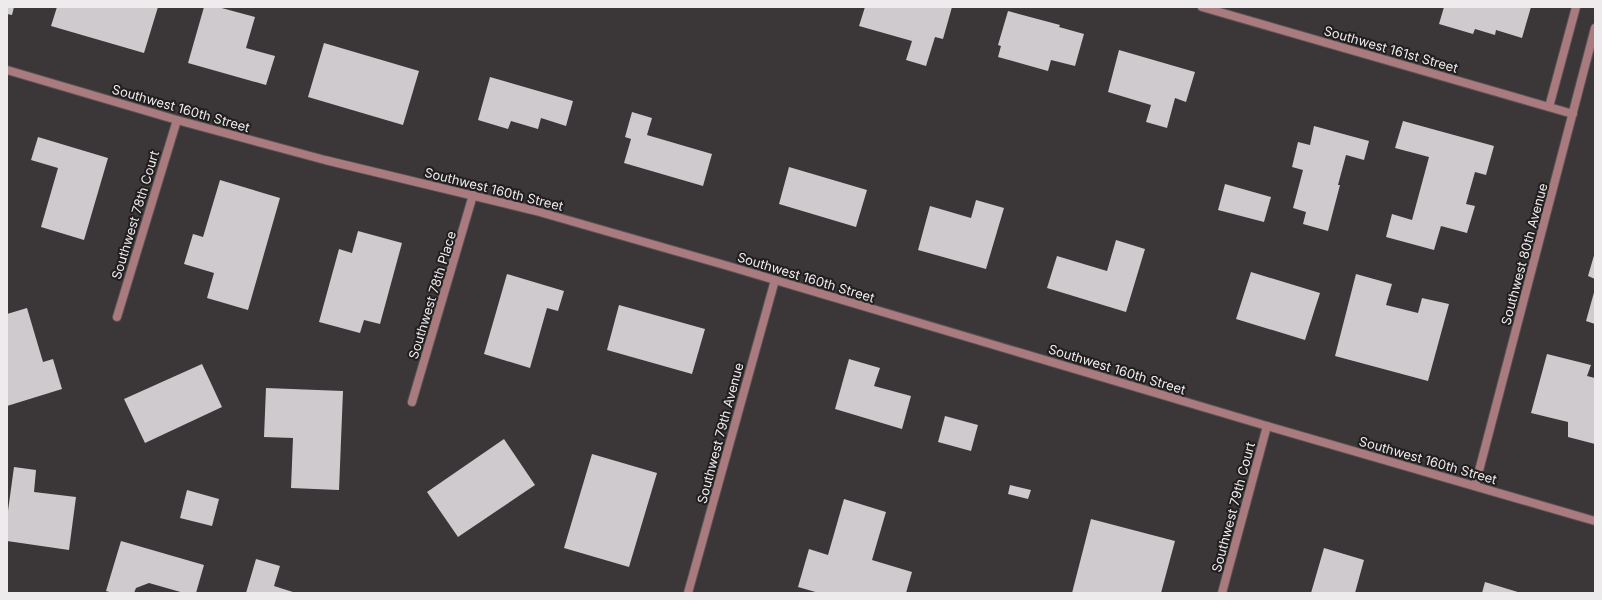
<svg xmlns="http://www.w3.org/2000/svg" width="1602" height="600" font-family="Inter,sans-serif">
  <rect width="100%" height="100%" fill="#3b3638"/>
  <path fill="#cfcace" d="M7,7H14L12,15L7,14Z
    M57,7H158L144,53L51,26Z
    M204,7H218L255,17L246,48L275,56L266,85L188,63Z
    M865,7H952L943,39L935,37L926,66L906,60L912,41L859,26Z
    M1444,7H1531L1522,38L1496,30L1495,35L1475,29L1473,34L1439,24Z
    M1008,11L1060,25L1059,27L1084,34L1075,66L1051,60L1048,71L998,57L1001,46L998,45Z
    M324,43L419,71L403,125L308,97Z
    M1119,50L1195,72L1186,102L1175,98L1167,128L1146,122L1151,105L1108,92Z
    M490,77L573,101L566,126L541,118L538,129L511,121L508,129L478,120Z
    M632,112L652,118L647,135L712,154L703,186L624,163L631,139L625,137Z
    M1403,121L1494,146L1486,175L1475,172L1466,204L1475,206L1467,233L1441,226L1434,250L1386,237L1392,214L1412,220L1429,157L1395,148Z
    M1314,126L1369,141L1364,160L1346,155L1338,185H1340L1328,231L1303,224L1306,212L1293,208L1303,170L1292,167L1298,142L1310,145Z
    M38,137L108,158L84,240L41,227L58,168L31,160Z
    M789,167L867,190L856,227L779,204Z
    M220,180L280,198L248,310L207,298L214,273L184,264L193,234L203,237Z
    M1225,184L1271,197L1264,222L1218,210Z
    M976,200L1004,208L986,269L918,250L930,206L971,218Z
    M358,231L402,243L380,324L364,320L360,333L319,322L339,249L352,253Z
    M1116,240L1145,249L1126,312L1047,288L1057,256L1107,271Z
    M1595,252V279L1588,276Z
    M1251,272L1320,293L1305,340L1236,319Z
    M507,274L564,291L558,311L547,308L530,368L484,354Z
    M1356,274L1392,284L1386,305L1418,313L1422,298L1449,304L1428,381L1335,356Z
    M1595,289V324L1586,321Z
    M619,305L705,329L692,374L607,350Z
    M27,308L43,362L53,359L62,389L7,406V314Z
    M1547,354L1591,365L1587,376L1595,378V444L1568,437V422L1531,413Z
    M849,359L880,368L874,386L911,396L902,429L835,409Z
    M202,364L222,407L145,443L124,399Z
    M266,388L343,391L339,490L291,488L293,438L264,437Z
    M945,416L978,425L971,451L938,442Z
    M504,439L535,485L458,537L427,492Z
    M592,454L657,473L629,567L564,548Z
    M14,467L36,470L34,492L76,497L69,550L7,541V518Z
    M1010,485L1031,490L1028,499L1008,494Z
    M187,490L219,499L212,526L180,518Z
    M844,499L886,512L872,560L912,572L906,593H819L798,587L809,549L828,555Z
    M1091,519L1175,541L1161,593H1072Z
    M121,541L204,565L196,593H184L149,583L136,588L134,593H113L106,591Z
    M1324,548L1364,560L1355,593H1311Z
    M256,559L280,566L274,586L296,593H246Z
    M1485,582L1521,593H1482Z"/>
  <g fill="none" stroke-linecap="round" stroke-linejoin="round">
    <defs>
      <path id="minor" d="M1202,7L1573,114
        M1549,107L1576,7
        M117,317L177,120
        M412,402L473,195
        M1475,486L1595,28
        M688,593L775,280
        M1222,593L1267,426"/>
      <path id="tertiary" d="M7,70L177,120L325,160L536,211L728,266L1267,426L1595,521"/>
    </defs>
    <use href="#minor" stroke="#585355" stroke-width="10"/>
    <use href="#tertiary" stroke="#585355" stroke-width="10"/>
    <use href="#minor" stroke="#a97a7e" stroke-width="8"/>
    <use href="#tertiary" stroke="#a97a7e" stroke-width="8"/>
  </g>
  <g text-anchor="middle" stroke-width="4" stroke-linejoin="round" paint-order="stroke">
    <g font-size="13" fill="#eeebec" stroke="#211e1f">
      <text transform="translate(1391 49) rotate(16)" y="5">Southwest 161st Street</text>
      <text transform="translate(181 108) rotate(16)" y="5">Southwest 160th Street</text>
      <text transform="translate(494 189) rotate(14)" y="5">Southwest 160th Street</text>
      <text transform="translate(135 215) rotate(-73)" y="5">Southwest 78th Court</text>
      <text transform="translate(1524 254) rotate(-75)" y="5">Southwest 80th Avenue</text>
      <text transform="translate(806 277) rotate(17)" y="5">Southwest 160th Street</text>
      <text transform="translate(432 295) rotate(-73)" y="5">Southwest 78th Place</text>
      <text transform="translate(1117 369) rotate(17)" y="5">Southwest 160th Street</text>
      <text transform="translate(720 433) rotate(-75)" y="5">Southwest 79th Avenue</text>
      <text transform="translate(1428 460) rotate(16)" y="5">Southwest 160th Street</text>
      <text transform="translate(1233 507) rotate(-75)" y="5">Southwest 79th Court</text>
    </g>
  </g>
  <rect width="1602" height="600" fill="none" stroke="#eeebec" stroke-width="16"/>
</svg>
